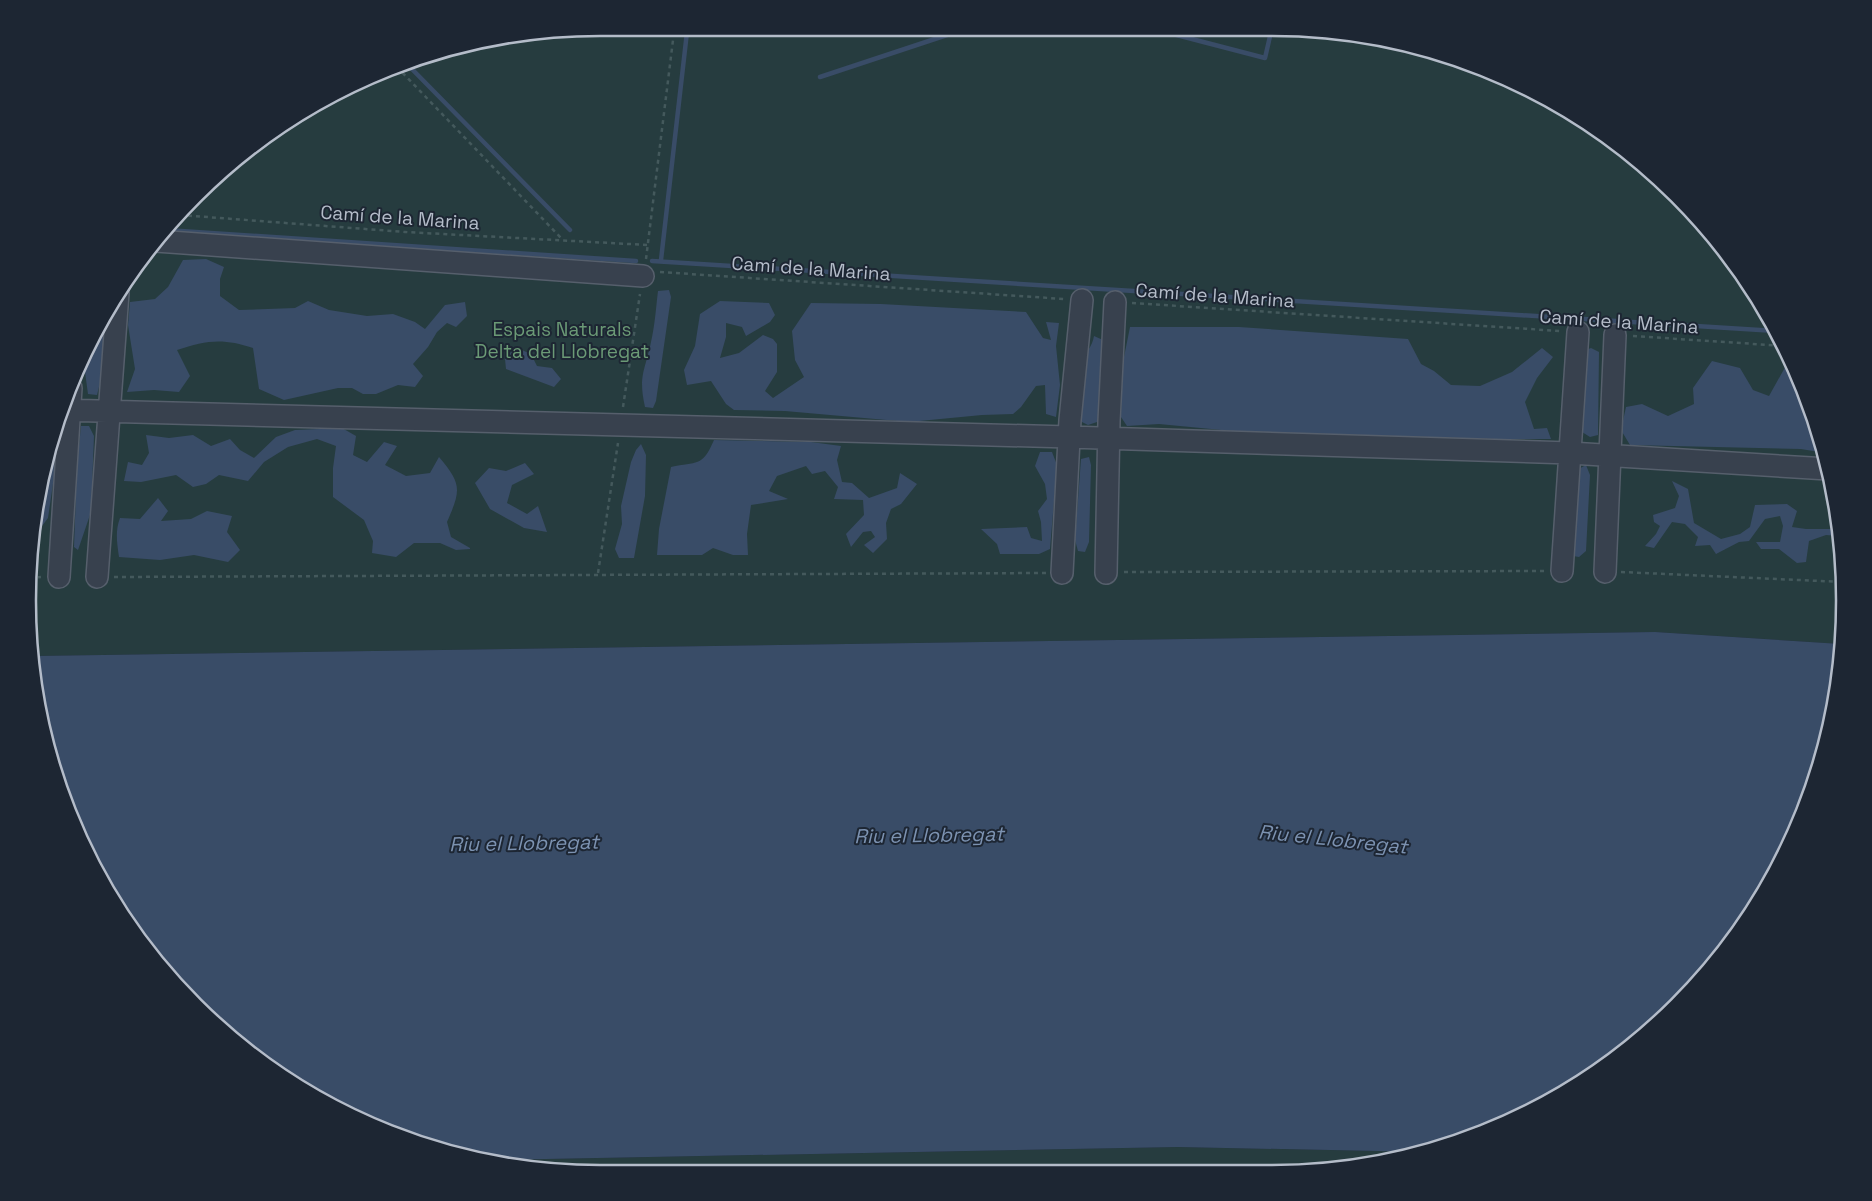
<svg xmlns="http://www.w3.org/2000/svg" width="1872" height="1201" font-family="'Space Grotesk',sans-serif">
  <rect width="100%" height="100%" fill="#242f3e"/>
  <path fill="#263c3f" d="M525,32H1347L1455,58L1525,86L1649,170L1726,251L1785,347L1825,452L1843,563L1841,644L1655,632L35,656L28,600L38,489L58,416L104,314L146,251L222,170L282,124L417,58Z
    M1178,1147L1426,1152L1309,1172L526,1169L494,1160Z"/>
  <path fill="#394c67" d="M206,259L224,267L220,279V296L239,310L295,308L308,301L329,310L367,316L393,314L415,322L425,329L445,305L465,302L467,316L456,327L447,323L437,332L428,347L413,364L423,376L415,387L398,385L376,394H363L352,388H338L284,400L259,389L253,348C224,338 206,340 177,350L190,376L179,392L154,390L127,392L135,369L128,325L130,302L155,299L168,287L183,260Z
    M669,290L671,297L656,401L653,408L645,407C638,376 645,371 651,342C655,325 656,307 658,291Z
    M720,301L769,303L775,315L770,322L746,336L742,327L726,323V337L720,358L739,353L763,335L773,339L777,344V372L765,391L773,398L804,377L795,360L792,331L811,303L881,304L1026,312L1043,338L1051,340L1046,322L1059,323L1056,346L1060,385L1056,417L1046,414L1045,385L1036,386L1021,407L1013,414L982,415L909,422L785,411L734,410L726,404L711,381L687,385L684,370L695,346L700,314Z
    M106,311L102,375L97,395L88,394L85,372L86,355Z
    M1130,327H1239L1408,339L1421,364L1434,371L1451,385L1480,386L1512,372L1542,348L1553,357L1537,378L1525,402L1534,429L1547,428L1551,439H1494L1232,431L1159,424L1127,426L1121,417L1122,367Z
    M1094,336L1103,340L1100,421L1088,425L1082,422C1080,407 1080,373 1084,358C1087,350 1092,347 1094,336Z
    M515,347L531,354L537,366L552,368L561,379L554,387L506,369L505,359Z
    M1591,348L1599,352L1598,435L1590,437L1582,432L1583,351Z
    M1712,361L1740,368L1753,390L1769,396L1788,362H1791L1825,453L1801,449L1630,445L1621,430L1626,407L1642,404L1668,416L1694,404L1693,388Z
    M81,426H89L94,436L91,512L78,550L74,547L77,466Z
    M342,428L356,436L353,455L367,462L384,442L397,446L385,465L406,476L430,473L439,457C462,484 461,490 447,522L451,537L470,548V549L456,550L440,543H414L396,557L372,553L373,541L364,520L333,497V468L336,446L317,439L288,447L264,462L248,481L219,475L206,484L193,487L176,475L141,482L124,481L128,462L142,465L149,453L146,435L169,438L193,435L211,446L230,439L240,450L254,458L276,437L295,430Z
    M53,434L55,470L48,518L39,530L35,529L38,489Z
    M714,440L811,442L841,446L837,460L842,482L852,483L869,498L897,488L900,473L917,484L901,504L891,509L886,523L887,539L873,553L864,545L875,537L871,531L863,532L851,547L846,534L864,515L863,500L834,499L838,487L825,471L812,474L806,466L777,476L769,491L788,499L751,505L747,534L748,555H733L713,548L702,555H657L659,529L671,467C697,461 702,468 714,440Z
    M641,444L646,455L645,496L634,558H619L615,549L622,524L621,506L631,462L636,450Z
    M1040,452H1052L1057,465L1050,549L1039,554H1000L997,544L981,529L1027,527L1031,538L1042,541L1041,522L1038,511L1047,499L1045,484L1035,466Z
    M1089,457L1091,465L1089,542L1085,552L1078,551L1075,540L1081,459Z
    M525,463L534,474L512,485L507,503L527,514L538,506L547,532L524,528L490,509L475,483L489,468L506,471Z
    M1586,465L1590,475L1586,551L1579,557L1573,556L1575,471Z
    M1672,481L1688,489L1694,523L1721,539L1740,534L1750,527L1755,505L1787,504L1797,511L1792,527L1806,529H1838L1839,536L1826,535L1809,541L1806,562L1797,563L1779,549H1761L1756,542H1780L1783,526L1780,516L1765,519L1749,541L1739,542L1716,554L1710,545L1695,546L1698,537L1685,524L1672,522L1654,548L1645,546L1656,534L1660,526L1654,522L1653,515L1675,508L1679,496Z
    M158,498L168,511L161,521L191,519L207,511L232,516L227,532L240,550L228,562L194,555L160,560L119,557C117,543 115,531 120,518L140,519Z
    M1655,632L1841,644L1840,675L1814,784L1768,887L1702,978L1621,1055L1525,1114L1426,1152L1178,1147L494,1160L381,1130L314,1097L223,1031L124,919L86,854L47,749L35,656Z"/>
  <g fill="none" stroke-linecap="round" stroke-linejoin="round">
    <path stroke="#394c67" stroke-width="4.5" d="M1165,32L1265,58L1271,32
      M406,63L570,230
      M820,77L956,32
      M166,230L636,261
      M661,260L687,32
      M652,261L1776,331"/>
    <defs>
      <path id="minor" d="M156,241L643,276
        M61,410L1069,437L1570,453L1828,469
        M1562,571L1578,332
        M1605,572L1615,335
        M1062,573L1070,420L1082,300
        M1106,573L1109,421L1115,302
        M59,577L71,388
        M97,577L118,293"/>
    </defs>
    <use href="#minor" stroke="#565f6c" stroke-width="24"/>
    <path stroke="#44595c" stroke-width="2.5" stroke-dasharray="4 4" stroke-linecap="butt" d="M397,67L562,239
      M180,215L405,232L648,245
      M646,259L674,32
      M660,272L1064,299
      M1132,303L1560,331
      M1633,336L1785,346
      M623,407L640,294
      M1124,572L1546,571
      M1621,572L1843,582
      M598,573L618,443
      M114,577L1046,573
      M30,578L41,577"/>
    <use href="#minor" stroke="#38414e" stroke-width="21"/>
  </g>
  <g text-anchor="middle" stroke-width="4" stroke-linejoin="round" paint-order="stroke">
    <g font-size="19" fill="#b4bcc9" stroke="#1d2633">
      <text transform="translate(400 217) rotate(4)" y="7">Camí de la Marina</text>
      <text transform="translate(811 268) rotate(4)" y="7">Camí de la Marina</text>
      <text transform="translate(1215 295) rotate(4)" y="7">Camí de la Marina</text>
      <text transform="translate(1619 321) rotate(4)" y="7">Camí de la Marina</text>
    </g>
    <g font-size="19" fill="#6b9a76" stroke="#1d2633">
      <text x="562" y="336">Espais Naturals<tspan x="562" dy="22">Delta del Llobregat</tspan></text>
    </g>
    <g font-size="20" font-style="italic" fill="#7c92b1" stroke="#1d2633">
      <text transform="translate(929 835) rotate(-1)" y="7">Riu el Llobregat</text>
      <text transform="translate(1333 839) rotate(6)" y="7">Riu el Llobregat</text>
      <text transform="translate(524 843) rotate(-1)" y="7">Riu el Llobregat</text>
    </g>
  </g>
  <path d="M0 0H1872V1201H0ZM600 36H1272A564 564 0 0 1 1836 600V601A564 564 0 0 1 1272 1165H600A564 564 0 0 1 36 601V600A564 564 0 0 1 600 36Z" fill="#1d2633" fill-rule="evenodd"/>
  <path fill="none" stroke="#b4bcc9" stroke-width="2.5" d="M600 36H1272A564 564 0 0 1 1836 600V601A564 564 0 0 1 1272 1165H600A564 564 0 0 1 36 601V600A564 564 0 0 1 600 36Z"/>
</svg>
